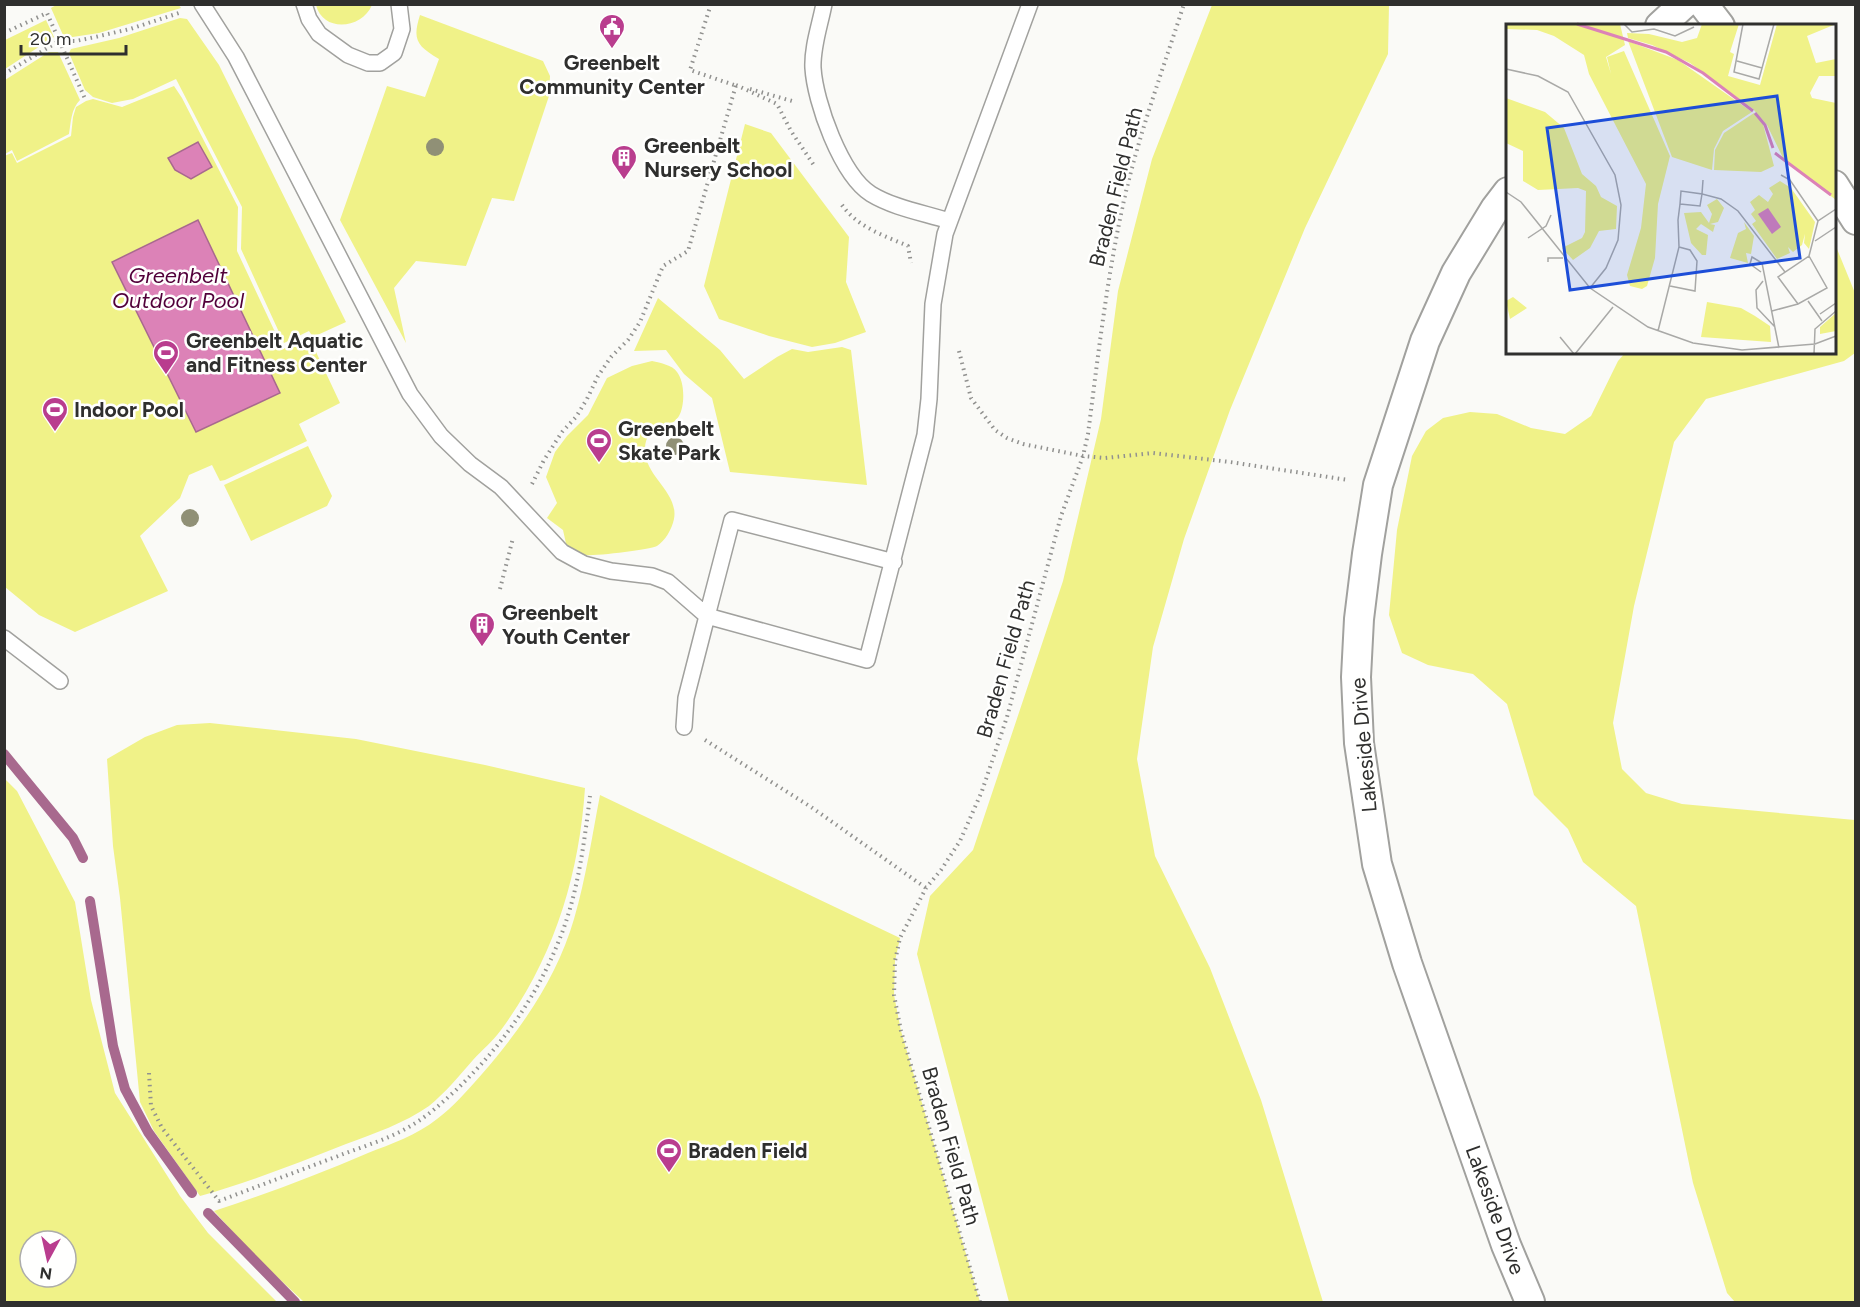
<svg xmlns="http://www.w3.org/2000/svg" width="1860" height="1307" font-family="Figtree,sans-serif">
  <rect width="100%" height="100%" fill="#fafaf7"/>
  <path fill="#f0f288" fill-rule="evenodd" d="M58,4H178L181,8L99,33L66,38L63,35L51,8Z
    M316,5V4L372,5C362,29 323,33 316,5Z
    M1212,5H1389L1388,54L1305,228L1230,410L1184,539L1153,647L1137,759L1155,856L1210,968L1261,1100L1323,1302H1009L917,954L930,896L973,850L1063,581L1101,419L1118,291L1152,159Z
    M420,15L543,61L550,76L549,96L514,201L492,198L466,266L416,261L394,288L406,343L340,220L387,86L425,97L439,59C417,46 412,40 420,15Z
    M180,18L187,19L219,65L346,322L313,337L309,331L284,343L241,249L242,207L176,79L133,99L112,103L93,97L85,90L69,53L71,49L119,38Z
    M46,20L54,37L5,69V40Z
    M49,52H58L80,100C71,109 71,122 69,134L17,161L12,150L5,154V80Z
    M174,86L182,98L238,207L237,251L283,349L309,337L340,403L299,424L307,441L225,480L220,481L212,465L189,475L180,498L140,536L168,591L75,632L39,615L5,587L4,156L12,153L17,163L71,136L73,117L76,107L86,101L93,99L122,107Z
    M745,124L771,133L849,237L846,282L866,332L835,343L812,347L769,336L719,319L704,286Z
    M1835,244L1855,293V353L1844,361L1706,399L1674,442L1634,606L1613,723L1622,769L1646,793L1682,804L1855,820V1302H1735L1727,1293L1693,1183L1636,906L1583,862L1568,829L1534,795L1507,704L1473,674L1428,665L1402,653L1389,615L1397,530L1412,456L1426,431L1443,418L1470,412L1497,414L1531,428L1565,434L1591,416L1618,361L1625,353L1834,352Z
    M658,298L720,350L744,379L777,357L792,349L808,352L842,347L851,350L867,485L730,472L712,398L684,374L666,350L634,351Z
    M652,361C661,363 672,365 677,372C685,382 685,406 679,416C668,433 646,422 645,449C644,476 679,492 674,519C672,529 665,541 657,546C648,550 590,557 579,555C575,554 571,551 567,548L563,530L547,518L557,503L546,477L555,452L567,436L588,415L607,378L632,366Z
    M308,446L332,496L327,506L251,541L224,485Z
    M210,723L356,739L485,765L585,788C579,876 554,958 501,1030C493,1041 482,1050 473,1060C460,1075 444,1094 429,1106C405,1123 373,1134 346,1144C298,1163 250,1182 200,1196L154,1131L140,1102L120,898L113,846L107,759L145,737L177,725Z
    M4,778L17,791L75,902L91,1000L115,1093L180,1196L208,1233L277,1302H5ZM30,1241H66V1277H30Z
    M600,795L900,938L895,961L894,995L901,1031L980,1302H304L256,1257L214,1211C266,1194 317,1175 368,1153C391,1144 417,1135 437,1119C453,1107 468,1090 482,1074C521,1029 557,978 574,919C586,878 592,836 600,795Z"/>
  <path fill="#dc82b7" stroke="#a8698e" stroke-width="1.5" d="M198,142L212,167L191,179L175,170L168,158Z
    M198,220L280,393L196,432L112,262Z"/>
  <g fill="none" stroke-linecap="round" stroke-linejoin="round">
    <path stroke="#a8698e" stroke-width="10" d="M4,754L73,838L83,858
      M90,901L113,1046L125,1089L148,1132L192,1193
      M208,1213L295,1302"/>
    <defs>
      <path id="service" d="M202,4L236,57L410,394L441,436L470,464L501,487L562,552L584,564L611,571L652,576L668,582L707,616L686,698L684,727
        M304,4L309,19L319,34L348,55L368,63H380L394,53L402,29L399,4
        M824,4C820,25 812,47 813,68C815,102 841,175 871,194C894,208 924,213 949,221
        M894,562L732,520L707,616L867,660L925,435L929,399L933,304L945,234L1030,4
        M4,638L60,681"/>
      <path id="minor" d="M1703,4L1720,26
        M1660,26L1684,4
        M1834,185L1856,220
        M1508,192L1495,209L1456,273L1425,341L1378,485L1367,554L1359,619L1356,677L1359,743L1377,864L1407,963L1506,1245L1530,1302"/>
    </defs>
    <use href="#service" stroke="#a1a19e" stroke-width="18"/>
    <use href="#minor" stroke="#a1a19e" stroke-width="32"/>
    <path stroke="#91918f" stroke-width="4" stroke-dasharray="1.5 4.5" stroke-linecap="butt" d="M711,4L690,70L737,86
      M4,33L47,13L86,101
      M4,74L59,41H76L95,37L130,29L179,13
      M736,85L777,104L791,131L815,167
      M750,89L792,101
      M842,205C857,227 885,236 908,246L911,263
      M959,351L971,398L995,430L1007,438L1023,444L1083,456L1105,458L1153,453L1230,462L1348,480
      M532,484L544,460L562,432L576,417L587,399L598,376L611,357L628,340L640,322L663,266L688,251L736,85
      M500,589L513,538
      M705,740L811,807L926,888
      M149,1073L151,1106L162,1128L219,1201C259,1186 298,1171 338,1156C364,1146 393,1138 417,1122C431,1113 443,1102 456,1090C501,1047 537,997 560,938C578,893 584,844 590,796
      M980,1302L901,1031L894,995L895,961L900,938L926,888L941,870L960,841L982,791L1007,717L1061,516L1083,456L1088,434C1098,356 1107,277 1124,200C1139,134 1163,69 1184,4"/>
    <use href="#service" stroke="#fff" stroke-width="15"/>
    <use href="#minor" stroke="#fff" stroke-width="28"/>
  </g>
  <g fill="#909076">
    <circle cx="435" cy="147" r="9"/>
    <circle cx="675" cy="446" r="9"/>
    <circle cx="190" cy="518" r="9"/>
  </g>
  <defs>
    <symbol id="civic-pin" viewBox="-11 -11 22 30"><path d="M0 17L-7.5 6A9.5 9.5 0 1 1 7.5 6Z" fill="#b93d8e" stroke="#fffffe"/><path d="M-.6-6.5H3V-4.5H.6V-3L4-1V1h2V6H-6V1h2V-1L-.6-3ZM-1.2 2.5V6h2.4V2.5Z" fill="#fff"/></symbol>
    <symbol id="building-pin" viewBox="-11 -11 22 30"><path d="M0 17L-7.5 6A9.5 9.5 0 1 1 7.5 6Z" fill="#b93d8e" stroke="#fffffe"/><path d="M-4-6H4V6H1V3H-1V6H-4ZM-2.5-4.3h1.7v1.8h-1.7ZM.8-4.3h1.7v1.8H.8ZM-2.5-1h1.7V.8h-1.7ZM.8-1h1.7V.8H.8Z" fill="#fff"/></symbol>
    <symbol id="stadium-pin" viewBox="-11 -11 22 30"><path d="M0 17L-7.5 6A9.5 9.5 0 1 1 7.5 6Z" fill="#b93d8e" stroke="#fffffe"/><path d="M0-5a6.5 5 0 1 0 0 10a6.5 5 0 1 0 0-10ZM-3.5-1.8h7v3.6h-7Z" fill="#fff"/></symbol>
  </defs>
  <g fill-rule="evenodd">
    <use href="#civic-pin" x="597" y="12" width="30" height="40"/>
    <use href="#building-pin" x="609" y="143" width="30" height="40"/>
    <use href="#stadium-pin" x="151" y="338" width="30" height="40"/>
    <use href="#stadium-pin" x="40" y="395" width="30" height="40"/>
    <use href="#stadium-pin" x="584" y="426" width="30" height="40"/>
    <use href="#building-pin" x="467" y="610" width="30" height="40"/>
    <use href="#stadium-pin" x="654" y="1136" width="30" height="40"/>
  </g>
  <g text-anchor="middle" stroke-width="5" stroke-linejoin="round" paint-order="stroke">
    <g font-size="21" font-weight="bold" fill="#2f2f2e" stroke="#fffffe" text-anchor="start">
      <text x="612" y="70" text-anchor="middle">Greenbelt<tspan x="612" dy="24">Community Center</tspan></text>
      <text x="644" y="153">Greenbelt<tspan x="644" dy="24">Nursery School</tspan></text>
      <text x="186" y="348">Greenbelt Aquatic<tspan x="186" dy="24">and Fitness Center</tspan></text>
      <text x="74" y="417">Indoor Pool</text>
      <text x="618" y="436">Greenbelt<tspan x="618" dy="24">Skate Park</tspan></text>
      <text x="502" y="620">Greenbelt<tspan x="502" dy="24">Youth Center</tspan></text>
      <text x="688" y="1158">Braden Field</text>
    </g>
    <g font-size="21" fill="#2f2f2e" stroke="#fffffe">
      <text transform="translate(1116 187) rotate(-76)" y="7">Braden Field Path</text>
      <text transform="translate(1006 659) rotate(-74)" y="7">Braden Field Path</text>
      <text transform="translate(1364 745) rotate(-95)" y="7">Lakeside Drive</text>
      <text transform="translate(951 1146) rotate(74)" y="7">Braden Field Path</text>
      <text transform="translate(1495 1210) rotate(70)" y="7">Lakeside Drive</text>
    </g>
    <g font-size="22" font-style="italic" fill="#52003a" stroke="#fffffe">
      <text x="178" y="283">Greenbelt<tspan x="178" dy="25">Outdoor Pool</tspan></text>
    </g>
  </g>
  <g transform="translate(1506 24)">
    <rect width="330" height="330" fill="#fafaf7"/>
    <path d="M0,0H114L119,21L100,33L105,50L101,33L118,27L164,132L152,180L149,234L141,262L136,265L124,262L121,251L135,204L140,160L83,50L78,31L48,12L31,6L0,5ZM196,0H233L224,28L228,30L222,52L254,61L271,0H330L301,12L310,39L330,35V52H313L304,69L306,74L330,79V176L278,136L261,101L247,85L184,39L146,21L122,14L121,9L143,10L176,18L191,14ZM122,17L172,36L246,88L217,107L208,125L206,146L166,133ZM0,74L39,88L58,104L76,150L90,162L95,173L111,182L110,205L93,207L84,224L67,236L56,224L76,214L79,208L80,167L72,164L32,166L17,157V127L0,119ZM248,89L257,100L268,142L255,148L208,146L209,126L218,109ZM274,157L285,164L309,198L303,225L298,219L299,210L296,221L287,228L282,223L284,229L271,235L246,200L250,197L245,190L249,186L244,178L253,171L262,178L267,170L263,164ZM211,175L218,184L212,198L204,200L209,201L207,208L195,200L190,205L202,211L200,231H196L185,219L178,189L195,188L203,199L206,190L201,181ZM238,198L248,212L245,230L240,229L242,239L224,234L232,209L240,205ZM7,273L21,284L4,295L0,277ZM201,278L235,284L249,292L264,302L265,318L195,313ZM330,289V307L314,310V303Z" fill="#f0f288"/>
    <path d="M262,184L275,203L266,210L252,190Z" fill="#dc82b7"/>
    <path fill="none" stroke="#dc82b7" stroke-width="3" d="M71,0L160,28L197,49L247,87M249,89L259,101L267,124M269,129L325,171"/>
    <path fill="none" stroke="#a9a9a7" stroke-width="1.5" d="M118,0L126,8L148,5L169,12L188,3M237,0L228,48L253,55L268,0M231,37L256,44M0,45L32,52L62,68L109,151L115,181L112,216L100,244L84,264M275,151L284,156L312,197M197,156L196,170L215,175L232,187L279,248M0,168L15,178L84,264L142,303L187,319L236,326L309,320L330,312M22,214L40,202L45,191M309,217L330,203M303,232L321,264L292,280L272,253L303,232L312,197L330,185M42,238V234H57M255,248L244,240L246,233L256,239L273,324M257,257L250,266L251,284L269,303M164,262L189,267L191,237L184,226L173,223M302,277L316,297M266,287L292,280M314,290L330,279M152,307L173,223L172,196L174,180L175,167L196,170L194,182L174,180M54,313L68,330M69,330L107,283M308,330L309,305L330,287"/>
    <path fill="#1d4ed8" fill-opacity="0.15" stroke="#1d4ed8" stroke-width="3" d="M271,72L294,234L64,266L41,104Z"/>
    <rect width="330" height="330" fill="none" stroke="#2f2f2e" stroke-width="3"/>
  </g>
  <rect width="1860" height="1307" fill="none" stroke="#2f2f2e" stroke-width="12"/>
  <g transform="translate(48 1259) rotate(188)"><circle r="28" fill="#fffffe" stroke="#acacab" stroke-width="1.5"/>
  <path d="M0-4.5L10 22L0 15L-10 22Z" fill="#b93d8e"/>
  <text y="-9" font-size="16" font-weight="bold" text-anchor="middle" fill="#2f2f2e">N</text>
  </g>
  <path d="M21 45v9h105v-9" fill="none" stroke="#2f2f2e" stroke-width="3"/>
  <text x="30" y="45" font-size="18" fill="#2f2f2e" stroke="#fffffe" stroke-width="4.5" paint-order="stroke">20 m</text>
</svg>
